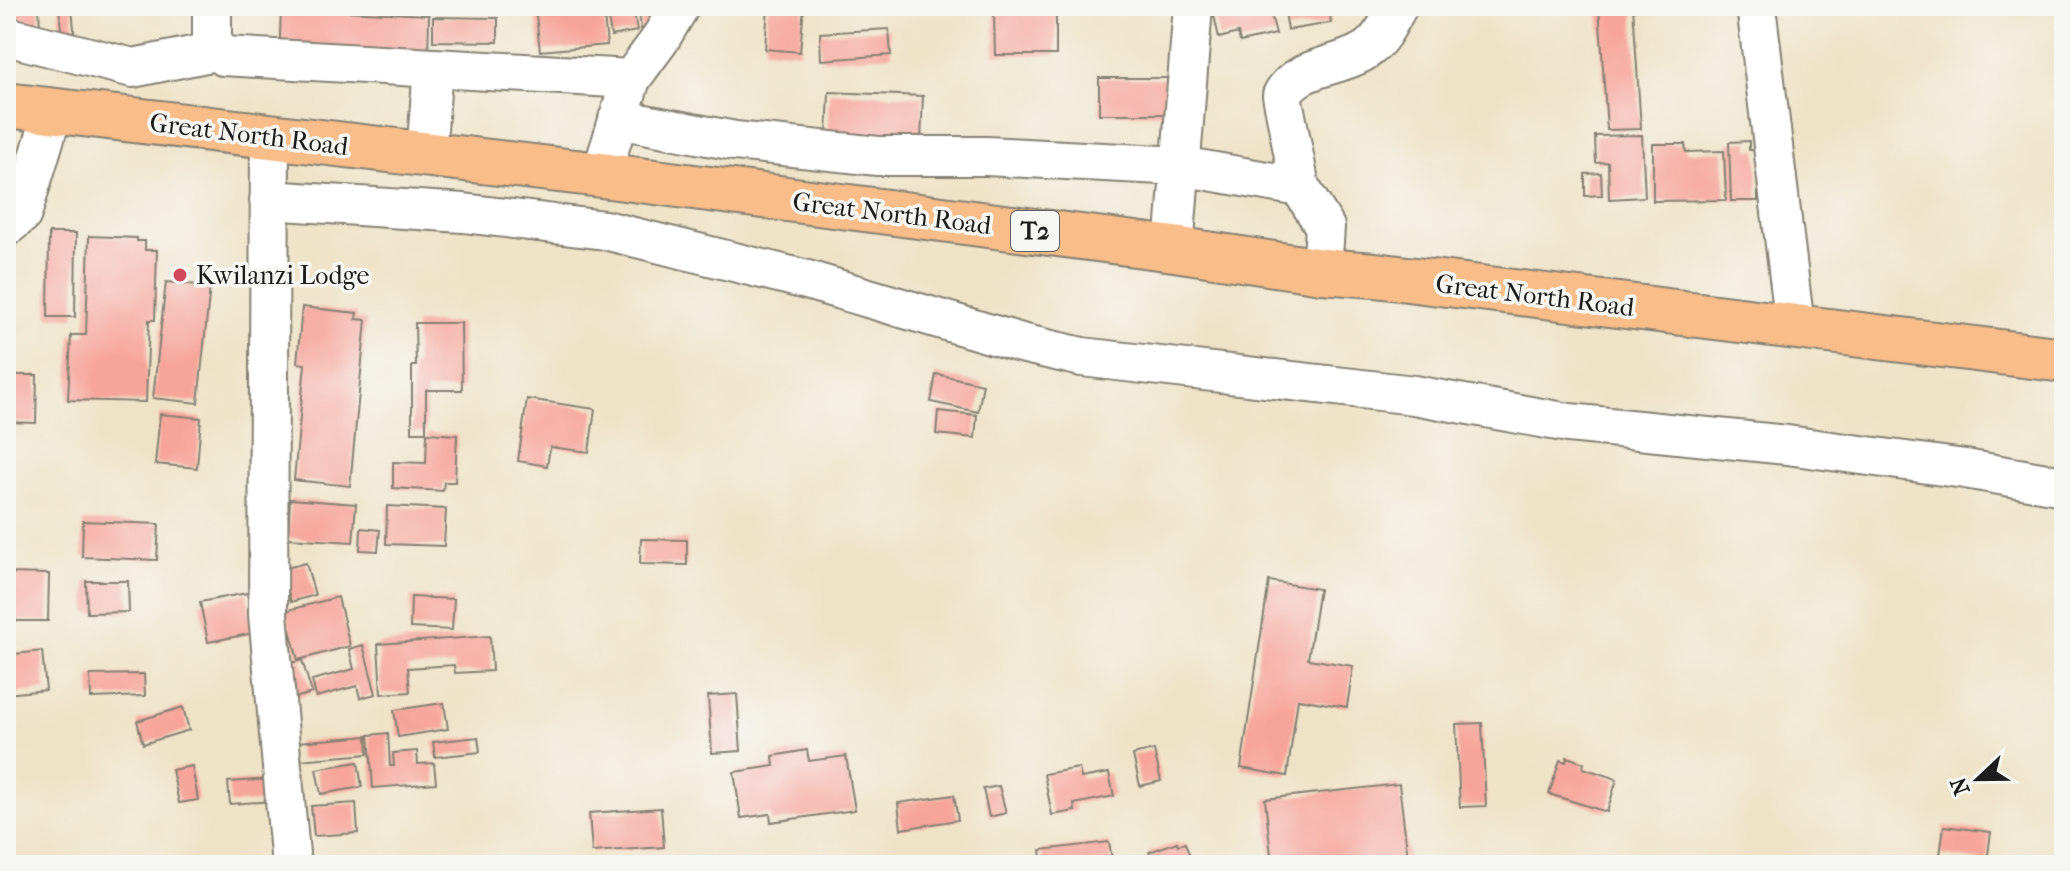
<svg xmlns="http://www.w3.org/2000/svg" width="2070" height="871" font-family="'IM FELL French Canon',serif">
  <rect width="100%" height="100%" fill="#f6f6f2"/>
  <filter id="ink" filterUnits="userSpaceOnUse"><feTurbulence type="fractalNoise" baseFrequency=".0125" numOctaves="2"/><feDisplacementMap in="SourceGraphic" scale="16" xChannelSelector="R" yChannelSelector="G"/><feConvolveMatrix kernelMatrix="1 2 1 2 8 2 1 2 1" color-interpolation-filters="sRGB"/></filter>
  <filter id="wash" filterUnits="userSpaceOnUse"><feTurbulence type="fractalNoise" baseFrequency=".006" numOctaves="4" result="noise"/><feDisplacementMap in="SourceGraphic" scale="32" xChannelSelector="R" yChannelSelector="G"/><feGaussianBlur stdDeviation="1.8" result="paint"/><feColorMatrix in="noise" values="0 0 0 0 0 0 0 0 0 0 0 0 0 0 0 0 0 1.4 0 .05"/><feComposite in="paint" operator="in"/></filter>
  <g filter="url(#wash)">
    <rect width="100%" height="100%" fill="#efe3c7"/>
    <g id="blocks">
      <path fill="#f7a49a" d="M6,6H39L40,30L6,31Z
        M59,6H72L75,41H62Z
        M463,6H495V11L463,10Z
        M535,6H603L607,45L540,51Z
        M606,6H633L637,31L611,36Z
        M638,6H663L665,27L641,29Z
        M768,6H804L800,52L765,49Z
        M1212,6H1269L1276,34L1240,42L1238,33L1219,38Z
        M1284,6H1329L1331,23L1288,30Z
        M1599,6H1633L1641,129L1607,130Z
        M281,8L429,15L428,63H279Z
        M994,14H1056V55H995Z
        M433,17L498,18V42L433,41Z
        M889,29L891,55L821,60L820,33Z
        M1099,78H1171V114H1099Z
        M829,92L923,96L921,141L827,136Z
        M1642,135L1645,197L1609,199L1608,162L1596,163L1595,136Z
        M1749,141V150H1757L1758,201H1731L1729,142Z
        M1653,144H1685L1686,152L1724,151L1726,200L1653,201Z
        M1601,173L1602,195L1585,196V174Z
        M49,233H76L75,317H48Z
        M89,236L137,238V241H145V250H157L155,320H149L146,402L68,400L71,335H86Z
        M166,282L210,286L198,403L153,398Z
        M302,307L357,313L356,319L366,320L350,486L294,480L305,364L297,363Z
        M415,323H461L462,390H426V432H412V366H416Z
        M936,374L983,384L978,412L931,402Z
        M6,375H37L36,423L6,422Z
        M527,399L595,409L589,452L550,447L547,466L518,461Z
        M938,411L977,415L975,438L936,434Z
        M160,414L201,418L197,468L155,464Z
        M427,433L457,435L455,482H444L443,491L393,488V462L426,463Z
        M290,499L356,504L353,542L288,538Z
        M387,506L446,509L444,546L386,544Z
        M83,521L159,524L157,560L82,557Z
        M361,528L380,530L378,551L360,550Z
        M641,539L687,540V565L640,564Z
        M306,563L315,595L291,602L282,569Z
        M6,573L49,574L48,621H6Z
        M86,581H128L129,612L87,613Z
        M1269,581L1319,589L1308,659L1353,666L1347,707L1298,699L1287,776L1241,768Z
        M247,593L254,633L208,642L200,602Z
        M338,597L350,646L298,660L285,611Z
        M411,597L454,599L452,630L410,628Z
        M490,636L492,671L455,673L454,665L408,668L410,692L381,694L378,644Z
        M363,645L376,694L360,698L357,686L316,697L312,680L354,669L349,649Z
        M42,651L46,690L6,694V655Z
        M302,660L312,693L291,699L281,666Z
        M144,674L145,696L91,698L90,675Z
        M737,694L741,751L712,753L708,696Z
        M444,703L448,729L398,737L394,710Z
        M183,707L189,730L143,744L137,721Z
        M1482,723L1486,806L1460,807L1456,724Z
        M388,733L390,766H394L393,753L417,751L418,764L434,763L436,783L373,788L369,735Z
        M367,736L368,754L299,760L298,742Z
        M478,737L480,752L435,757L433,742Z
        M807,750L809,761L846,756L855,810L771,822L770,814L741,818L734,772L774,766L773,756Z
        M1154,750L1161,781L1140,786L1133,755Z
        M1567,757L1584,763L1583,768L1617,779L1607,812L1549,794L1560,760L1566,762Z
        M358,762L362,787L321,794L316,769Z
        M192,766L198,800L179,803L172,770Z
        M1079,768L1081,778L1109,773L1114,796L1074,804L1075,811L1052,815L1044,774Z
        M272,779L274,801L230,804L228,782Z
        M1399,784L1408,858H1397L1398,865H1272L1265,799Z
        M999,786L1006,813L989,817L983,789Z
        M954,795L958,820L901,829L898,803Z
        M356,803L358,833L314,836L311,806Z
        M661,808L664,847L592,852L589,813Z
        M1944,826L1991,832L1987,862L1940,855Z
        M1109,842L1113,865H1043L1041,850Z
        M1177,842L1178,845L1185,843L1193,864L1154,865L1149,852Z"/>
    </g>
  </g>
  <g filter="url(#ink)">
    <use href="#blocks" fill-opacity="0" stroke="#868072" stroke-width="2"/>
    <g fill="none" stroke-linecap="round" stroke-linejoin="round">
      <defs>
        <path id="minor" d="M212,6V44L223,56L631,79
          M1756,6L1795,327
          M6,36L133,68L216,51
          M618,119L735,141L878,156H986L1181,166L1300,187
          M270,136L268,614L291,865
          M426,154L433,68
          M601,175L631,79L659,41L680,6
          M269,200L463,213L605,230L807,280L1021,343L1082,357L1414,395L1569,423L1787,445L1965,469L2064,486
          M6,227L22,214L53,111
          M1174,249L1193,6
          M1322,271L1325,227L1300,187L1282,95C1298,64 1343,68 1369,48C1383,37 1390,20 1398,6"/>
        <path id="highway" d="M6,105L601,175L1174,249L1322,271L1375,275L2064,360"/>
      </defs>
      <use href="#minor" stroke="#868072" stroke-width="42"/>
      <use href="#highway" stroke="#868072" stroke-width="48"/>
      <use href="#minor" stroke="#fff" stroke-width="38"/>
      <use href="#highway" stroke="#f8bd89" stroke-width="44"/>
    </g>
  </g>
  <circle fill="#d1495b" stroke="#f6f6f2" stroke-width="3" cx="180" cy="275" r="8"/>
  <g text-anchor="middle" stroke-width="7" stroke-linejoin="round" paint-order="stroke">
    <rect fill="#f6f6f2" stroke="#5d5d5c" stroke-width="2" x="1011" y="211" width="48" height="40" rx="6"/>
    <g font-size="24" font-weight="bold" fill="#1c1c1c">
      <text x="1035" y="239">T2</text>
    </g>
    <g font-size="26" fill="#1c1c1c" stroke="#f6f6f2">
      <text transform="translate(249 134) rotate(7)" y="9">Great North Road</text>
      <text transform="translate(892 213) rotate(7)" y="9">Great North Road</text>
      <text transform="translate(1535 295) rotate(7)" y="9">Great North Road</text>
    </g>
    <g font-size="26" fill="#1c1c1c" stroke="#f6f6f2" text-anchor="start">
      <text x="196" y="284">Kwilanzi Lodge</text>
    </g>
  </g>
  <rect width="2070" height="871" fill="none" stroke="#f6f6f2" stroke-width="32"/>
  <g transform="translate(1978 779) rotate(248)" stroke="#f6f6f2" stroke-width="6" paint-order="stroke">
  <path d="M0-6L14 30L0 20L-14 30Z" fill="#1c1c1c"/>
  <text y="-12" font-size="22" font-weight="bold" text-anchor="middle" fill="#1c1c1c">N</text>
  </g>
</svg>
